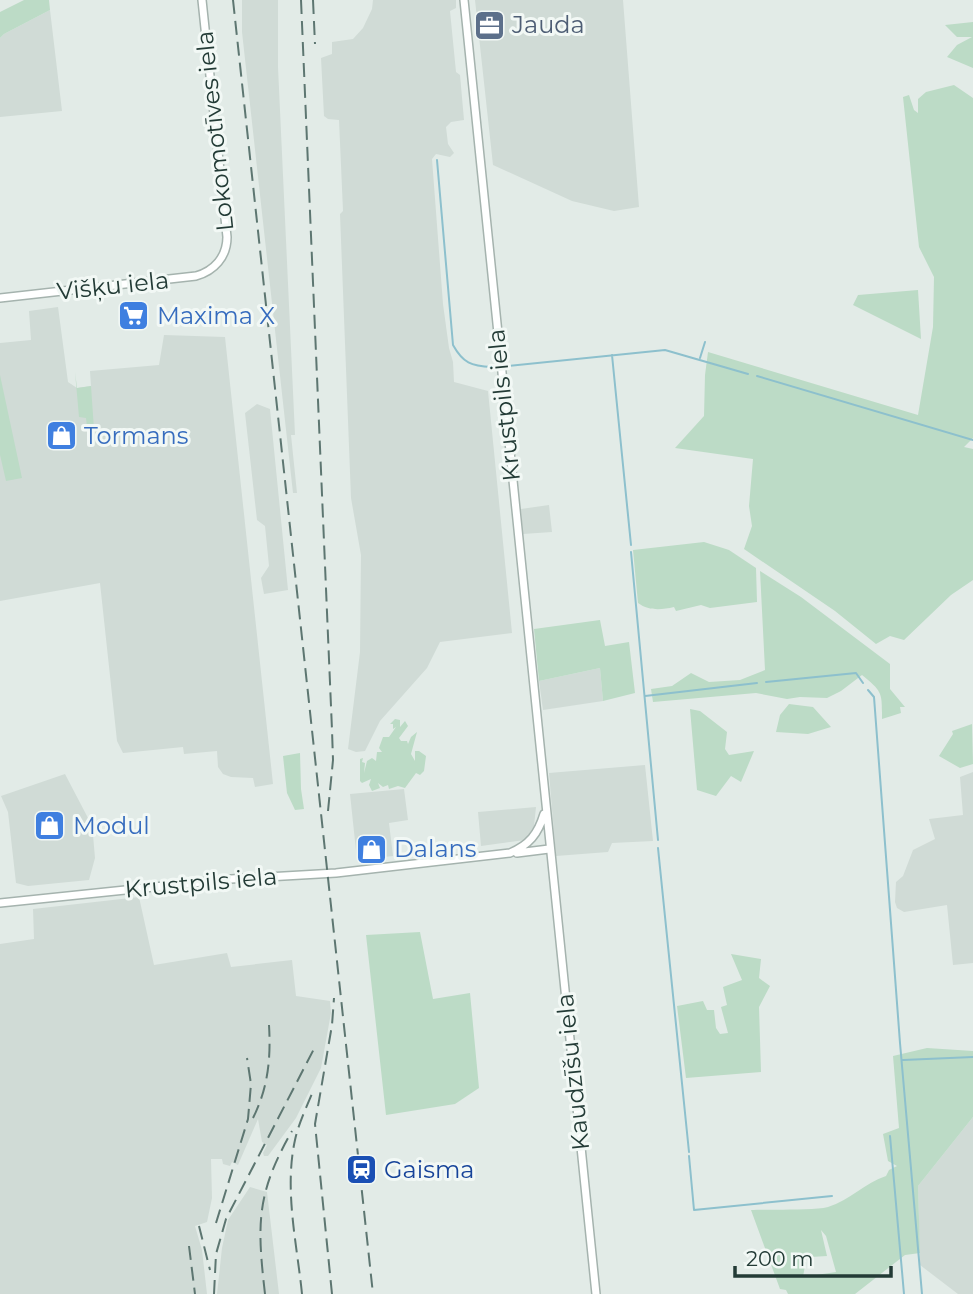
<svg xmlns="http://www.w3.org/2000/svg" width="973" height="1294" font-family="Montserrat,sans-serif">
  <rect width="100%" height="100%" fill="#e2ebe7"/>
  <path fill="#d0dbd6" d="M242,0H278V67L295,435H291L297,493H293L242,32Z
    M373,0H456V8L450,11L456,72L460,75L464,120L451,122L446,127L448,144L454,153L450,157L436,154L432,159L443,304L449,348L453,362L454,382L488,391L512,633L440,642L427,668L380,721L365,751L356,752L348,749L360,652L361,555L351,498L340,214L343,211L339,120L328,119L324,116L321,58L332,54V42L353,39L363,28L372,9Z
    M475,0H623L639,207L614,211L572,201L493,165Z
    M50,10L62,111L0,117V38L4,34Z
    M58,307L68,382L77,388L91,386L90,371L159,365L164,335L225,337L273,784L255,787L253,778L231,777L223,774L218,767L217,751L184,754L183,747L123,753L117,741L100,583L0,601V343L31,340L29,311Z
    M257,404L270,409L288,590L264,594L261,578L269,566L265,526L257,520L245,413Z
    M549,505L552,532L523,534L521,509Z
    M600,668L603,701L543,710L539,681Z
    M645,765L653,841L612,843L608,852L556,856L549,773Z
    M973,772V963L953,965L947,905L904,912L897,908L895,902L896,882L903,876L913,850L935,839L929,819L963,815L960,777Z
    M65,774L88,818L93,835L95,858L89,880L28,886L16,883L8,812L1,796Z
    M404,789L408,820L389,823L393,856L357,860L350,794Z
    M536,807L534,826L525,840L481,846L478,812Z
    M139,897L154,965L227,953L231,967L292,960L296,996L330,1001L331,1013L321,1068L296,1118L268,1156H264L263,1153L267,1145L262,1142L258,1119L238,1165L232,1162L230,1166L223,1164L222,1159H211L212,1198L207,1222L195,1226L202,1250L207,1294H0V944L34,939L33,909Z
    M973,1117V1294H958L920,1265L918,1186Z
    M250,1187L267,1192L279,1294H217L222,1248L228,1220Z"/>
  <path fill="#bcdbc6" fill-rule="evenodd" d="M24,0H49L50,10L4,34L0,38V12Z
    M973,22V68L947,57L957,45L972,37H957L945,25Z
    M954,85L973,98V438L964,447L973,449V580L951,595L904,640L890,636L876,644L835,611L744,549L752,526L749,506L753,459L675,448L704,416L705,375L708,352L918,415L933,327L934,277L919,247L903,97L909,95L914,110L918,113V99L926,92Z
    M918,290L921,339L853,305L858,295Z
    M75,372L77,388L91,386L95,444L89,445L86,418L79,417Z
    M0,375L22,478L6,481L0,455Z
    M704,542L729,550L756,568L757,602L710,608L701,605L676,611L674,607C661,610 649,611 638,603L633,550Z
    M760,571L801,597L890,664V689L905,707H900L901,713L882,719C882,693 883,692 862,675L841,691L827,698L800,697L787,699L756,693L653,702L651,689L672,686L691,673L709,682L740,680L765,670Z
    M600,620L605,646L629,642L635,693L603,701L600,668L539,681L534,629Z
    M789,704L813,707L831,727L808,734L776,732L780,715Z
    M690,709L700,711L727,732L725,749L729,755L754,751L741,782L731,776L716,796L697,790Z
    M395,719L400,720V727L405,721L408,726L399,738L401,741H407L408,744L411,737L417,732L411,754L415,761V751H419L426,756L424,771L420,775L416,773L405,788L398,786L389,789L388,785L383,787L378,783L380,788L372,791L369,785L371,779L362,783L360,781V759L363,758L362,762L365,763L364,773L367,761L372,758L376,761L377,752H382L379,748L383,737H389L396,727L393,729V724H390Z
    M972,724L973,764L960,768L939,756L953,734L952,731Z
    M300,753L301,789L304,809L295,810L287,793L283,756Z
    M420,932L433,999L470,993L479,1088L455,1104L386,1115L366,935Z
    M731,954L761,959L759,978L770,986L759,1007L761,1072L686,1078L677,1006L703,1001L707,1010H714L716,1028L720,1034L728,1033L721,1007L727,1005L723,987L742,980Z
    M927,1048L973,1051V1117L918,1186L920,1253L905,1255L855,1294H788L786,1290L780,1289L751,1210C770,1209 812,1211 828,1207C850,1200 865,1183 886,1176L889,1170L897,1166L888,1161L883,1134L899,1128L893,1056ZM821,1230L826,1236L836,1272L803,1277L807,1254L811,1257L827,1256Z"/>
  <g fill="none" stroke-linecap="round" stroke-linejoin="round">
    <path stroke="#8dc0cd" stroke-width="2" d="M437,160L453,345C463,363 471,366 492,367
      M612,355L631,545
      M700,358L705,342
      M507,366L665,350L748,374
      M757,376L973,440
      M631,552L658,840
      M766,682L856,673L863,683
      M868,690L874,697L900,1043L922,1294
      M645,696L757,683
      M658,848L689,1152
      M903,1060L973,1057
      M890,1136L904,1294
      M689,1156L694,1210L832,1196"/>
    <defs>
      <path id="tertiary" d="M464,0L596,1294
        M0,298L196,276C214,271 227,257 227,237L202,0
        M517,853L549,849
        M0,903L231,879L336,873L510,853C529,845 538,834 544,814"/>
    </defs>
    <use href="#tertiary" stroke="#a5b3ae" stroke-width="10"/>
    <use href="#tertiary" stroke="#fff" stroke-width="7"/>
    <path stroke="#5d7671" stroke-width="2" stroke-dasharray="14 7" stroke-linecap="butt" d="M233,0L373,1294
      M301,0L332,730L333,760L328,811
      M313,0L315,44
      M253,1118C268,1088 271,1059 269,1025
      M216,1223L248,1119L251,1084L247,1058
      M199,1226L210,1270
      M189,1246L195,1294
      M214,1294L216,1254L226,1219L316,1045
      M265,1294C257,1224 256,1194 292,1131
      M302,1294C297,1244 284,1190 295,1140C299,1122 307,1106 314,1089
      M332,1294L315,1124L332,1025L334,998"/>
  </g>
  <defs>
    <symbol id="office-square" viewBox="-11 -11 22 22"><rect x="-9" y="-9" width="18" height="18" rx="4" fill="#5c6f8a" stroke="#f2f8f5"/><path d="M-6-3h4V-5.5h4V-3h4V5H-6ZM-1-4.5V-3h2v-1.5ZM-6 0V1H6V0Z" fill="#fff"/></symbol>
    <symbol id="supermarket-square" viewBox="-11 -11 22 22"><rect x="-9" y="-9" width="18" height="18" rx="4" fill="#3f7fe0" stroke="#f2f8f5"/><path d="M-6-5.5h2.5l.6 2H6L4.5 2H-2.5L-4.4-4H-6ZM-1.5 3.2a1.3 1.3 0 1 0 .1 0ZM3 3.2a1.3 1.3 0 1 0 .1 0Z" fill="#fff"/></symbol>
    <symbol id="shop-square" viewBox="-11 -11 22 22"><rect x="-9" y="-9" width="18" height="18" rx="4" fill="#3f7fe0" stroke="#f2f8f5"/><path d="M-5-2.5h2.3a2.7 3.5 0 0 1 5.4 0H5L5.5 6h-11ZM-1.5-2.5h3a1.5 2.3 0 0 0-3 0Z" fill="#fff"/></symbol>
    <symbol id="station-square" viewBox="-11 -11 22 22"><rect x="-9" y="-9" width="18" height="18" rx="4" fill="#1a4fb4" stroke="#f2f8f5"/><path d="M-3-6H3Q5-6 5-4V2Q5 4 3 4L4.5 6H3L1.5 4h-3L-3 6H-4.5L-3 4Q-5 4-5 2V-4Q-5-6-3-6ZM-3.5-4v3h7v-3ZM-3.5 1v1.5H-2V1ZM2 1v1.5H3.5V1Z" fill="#fff"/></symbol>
  </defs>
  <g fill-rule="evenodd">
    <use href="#office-square" x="472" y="8" width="35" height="35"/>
    <use href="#supermarket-square" x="116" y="298" width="35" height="35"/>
    <use href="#shop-square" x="44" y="418" width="35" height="35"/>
    <use href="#shop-square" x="32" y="808" width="35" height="35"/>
    <use href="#shop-square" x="354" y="832" width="35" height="35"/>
    <use href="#station-square" x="344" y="1152" width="35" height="35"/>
  </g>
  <g text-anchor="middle" stroke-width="6" stroke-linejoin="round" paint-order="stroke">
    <g font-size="24" fill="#4e5e75" stroke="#f2f8f5" text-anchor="start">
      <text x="512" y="33">Jauda</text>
    </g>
    <g font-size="24" fill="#233b36" stroke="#f2f8f5">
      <text transform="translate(215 131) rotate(-96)" y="8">Lokomotīves iela</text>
      <text transform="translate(113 286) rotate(-6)" y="8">Višķu iela</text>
      <text transform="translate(504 405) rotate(-96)" y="8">Krustpils iela</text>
      <text transform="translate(201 883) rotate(-5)" y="8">Krustpils iela</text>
      <text transform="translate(573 1072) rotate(-96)" y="8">Kaudzīšu iela</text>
    </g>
    <g font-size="24" fill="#366cbe" stroke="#f2f8f5" text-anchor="start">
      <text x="157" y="324">Maxima X</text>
      <text x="84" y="444">Tormans</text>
      <text x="73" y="834">Modul</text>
      <text x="394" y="857">Dalans</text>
    </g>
    <g font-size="24" fill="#164399" stroke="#f2f8f5" text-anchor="start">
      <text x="384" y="1178">Gaisma</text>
    </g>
  </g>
  <path d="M735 1266v10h156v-10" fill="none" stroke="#233b36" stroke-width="3.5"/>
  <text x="746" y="1266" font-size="21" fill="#233b36" stroke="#f2f8f5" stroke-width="5" paint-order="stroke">200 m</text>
</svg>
